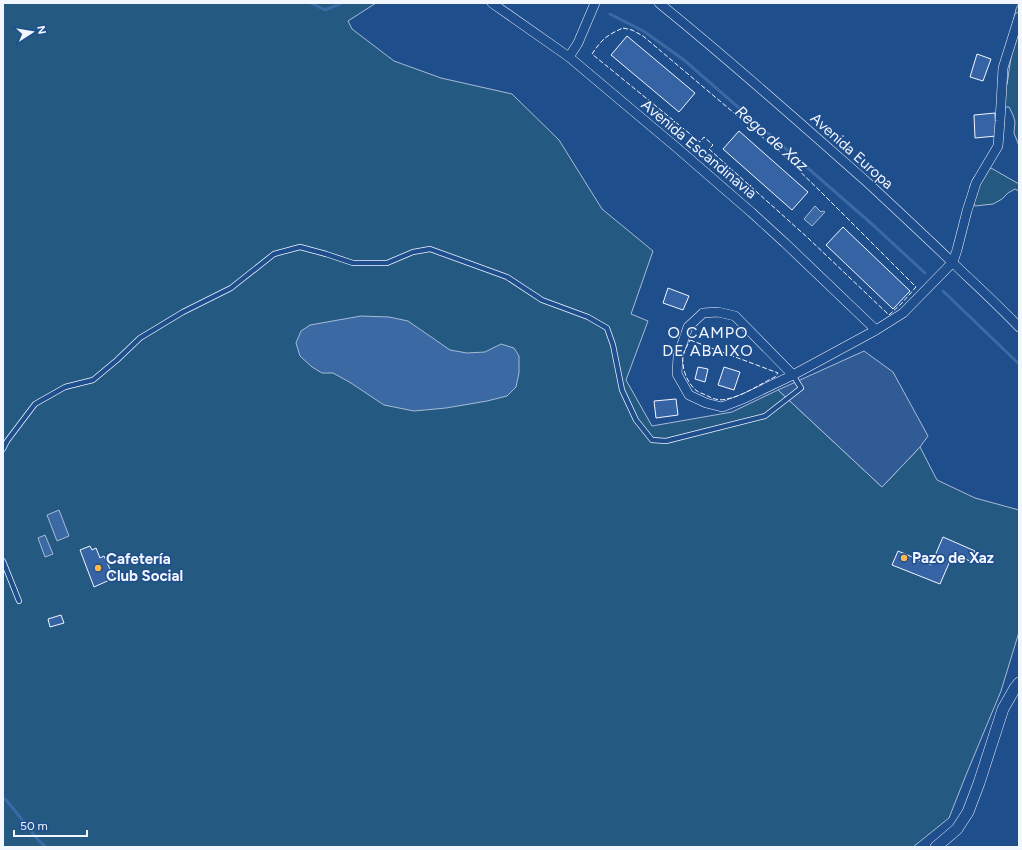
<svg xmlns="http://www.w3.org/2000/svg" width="1022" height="850" font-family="Figtree,sans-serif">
  <rect width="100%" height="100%" fill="#1f4e8c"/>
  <path fill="#245a82" stroke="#a8bbd7" d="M3,3H376L348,21L352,29L394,61L441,78L512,94L559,140L602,209L653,251L631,314L648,321L626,380L652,426L732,412L778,390L882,487L920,447L937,480L975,498L1019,510V632L1001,691L966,775L949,818L913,847H3Z
    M1019,3V146L1014,133L1015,122L1013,115L1009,107H1004L999,94L1007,85L1012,50L1013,23L1016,9Z
    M991,168L1019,184V191L1015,189L1008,193L1002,199L993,204L975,206L970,195V186L974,177Z"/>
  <path fill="#305b95" stroke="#a8bbd7" d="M864,351L893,372L928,436L920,447L882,487L778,390Z"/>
  <path fill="#3b69a3" stroke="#a8bbd7" d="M815,206L821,212L823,211L825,212L812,226L804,219Z
    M361,316L389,317L408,321L450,350L467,353L485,352L501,344L514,348L519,356V373L516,387L507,396L487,401L446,408L414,411L384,405L351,383L333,373H322L312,367L300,356L296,343L301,331L310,325Z
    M59,510L69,536L57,541L47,515Z
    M45,535L53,554L45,557L38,538Z"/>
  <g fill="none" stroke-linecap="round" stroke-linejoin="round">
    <path stroke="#3b69a3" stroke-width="3" d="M311,3L325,10L342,3
      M610,14L645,32L684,60L873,225L925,273
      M943,291L1019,364
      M3,798L7,801L39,841L46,847"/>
  </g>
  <path fill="#3563a3" stroke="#f2f6ff" d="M627,36L695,93L679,112L611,55Z
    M977,54L991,59L983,81L970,77Z
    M995,113L996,136L975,138L974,115Z
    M739,131L808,192L792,210L723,149Z
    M843,227L910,291L893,309L826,245Z
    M668,288L689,296L683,310L663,303Z
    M698,367L708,369L705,382L695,379Z
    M724,367L740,372L734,390L718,385Z
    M676,399L678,415L656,418L654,401Z
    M943,537L975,551L970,561L953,554L940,584L892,565L898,551L931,565Z
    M90,546L92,550L96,548L100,558L104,556L114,578L94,587L80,550Z
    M61,615L64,623L50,627L48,619Z"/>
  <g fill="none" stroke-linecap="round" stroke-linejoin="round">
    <defs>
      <path id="service" d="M3,449L7,441L35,404L65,387L93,380L117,360L140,338L183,312L231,288L274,254L300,247L326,254L353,263H387L413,252L430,249L507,277L542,300L588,317L607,328L613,345L622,390L636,420L652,440L666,441L765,416L801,388L793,375
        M3,561L19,601"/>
      <path id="minor" d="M492,3L569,57L676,147L751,212L785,243L876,330
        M659,3C731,61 799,122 868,183C897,210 926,237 954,264C976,285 998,305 1019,327
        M569,57L578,43L595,3
        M793,375L735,316L718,312L703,313L688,327L678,356L677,374L689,395L706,403L722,407L745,398L793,375L876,330L903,313L953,262L957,250L967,211L976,183L998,146L1000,121L1003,68L1019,17"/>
      <path id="tertiary" d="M936,847L957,829L968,812L979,783L1003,709L1015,688L1019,683"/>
    </defs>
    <use href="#service" stroke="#f2f6ff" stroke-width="6"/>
    <use href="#minor" stroke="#f2f6ff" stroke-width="10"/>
    <use href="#tertiary" stroke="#f2f6ff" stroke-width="12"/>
    <use href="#service" stroke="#1f4e8c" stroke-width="4.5"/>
    <use href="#minor" stroke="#1f4e8c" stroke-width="9"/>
    <use href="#tertiary" stroke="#1f4e8c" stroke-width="11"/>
    <path stroke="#f2f6ff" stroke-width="1" stroke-dasharray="5 2" stroke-linecap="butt" d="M623,28L632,30L643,36L779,151L822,193L916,287L902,303L889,315L808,238L709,149L713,145L704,137L700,142L592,54C602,39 607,35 623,28Z
      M690,340L778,373L775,377C760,384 743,396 727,399C720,401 712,399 706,395C703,394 700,393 697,391C686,383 680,364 684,352C686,348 688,344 690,340Z"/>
  </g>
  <g fill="#ffb74d" stroke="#1f4e8c" stroke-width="1.5">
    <circle cx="904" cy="558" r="4"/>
    <circle cx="98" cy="568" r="4"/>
  </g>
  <g text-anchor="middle" stroke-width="3" stroke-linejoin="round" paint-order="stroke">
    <g font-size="15" fill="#f2f6ff" stroke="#1f4e8c">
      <text transform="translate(699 149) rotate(40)" y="5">Avenida Escandinavia</text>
      <text transform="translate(852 151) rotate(42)" y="5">Avenida Europa</text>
    </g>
    <g font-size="15" font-weight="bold" fill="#f2f6ff" stroke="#1f4e8c" text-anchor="start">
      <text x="912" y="563">Pazo de Xaz</text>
      <text x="106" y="564">Cafetería<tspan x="106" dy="17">Club Social</tspan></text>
    </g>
    <g font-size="16" font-style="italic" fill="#f2f6ff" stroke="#1f4e8c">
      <text transform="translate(772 138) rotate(41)" y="6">Rego de Xaz</text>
    </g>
    <g font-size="16" letter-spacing="1" fill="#f2f6ff" stroke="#1f4e8c">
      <text x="708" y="338">O CAMPO<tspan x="708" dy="18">DE ABAIXO</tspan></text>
    </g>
  </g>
  <rect width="1022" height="850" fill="none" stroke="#f2f6ff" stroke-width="8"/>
  <g transform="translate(32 32) rotate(78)" stroke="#1f4e8c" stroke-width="3" paint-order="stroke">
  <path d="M0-3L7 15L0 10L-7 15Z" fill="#f2f6ff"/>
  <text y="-6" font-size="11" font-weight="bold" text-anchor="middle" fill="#f2f6ff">N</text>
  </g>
  <path d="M14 830v6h73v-6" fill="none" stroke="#f2f6ff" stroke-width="2"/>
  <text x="20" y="830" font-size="12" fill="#f2f6ff" stroke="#1f4e8c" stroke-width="3" paint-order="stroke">50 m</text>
</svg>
